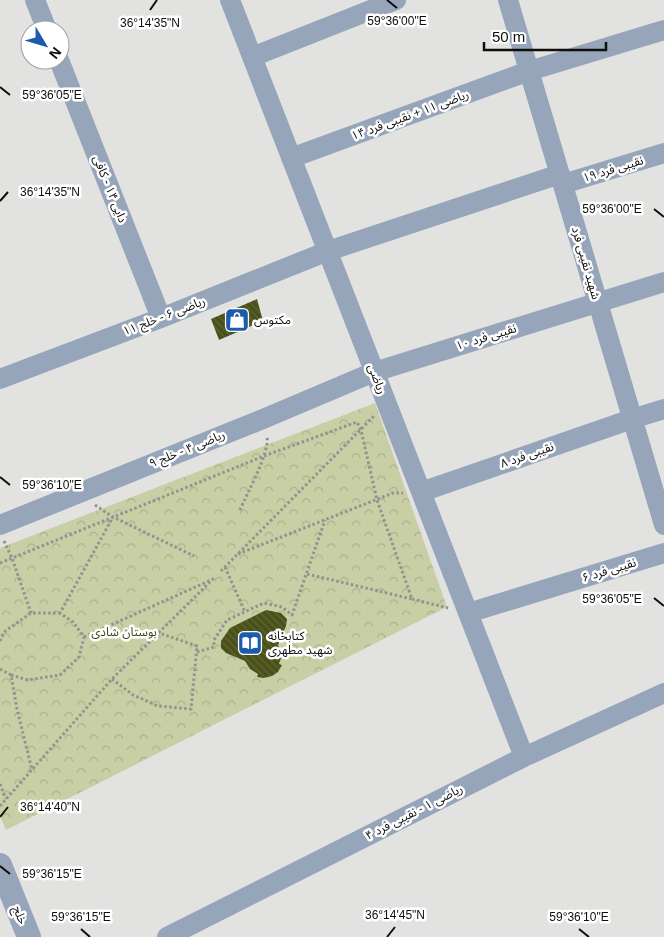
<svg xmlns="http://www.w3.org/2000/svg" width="664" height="937" font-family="Arial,'Noto Sans Arabic',sans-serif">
  <defs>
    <pattern id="park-crowns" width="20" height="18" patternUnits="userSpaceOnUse" patternTransform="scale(1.25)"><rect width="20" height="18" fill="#c8cfa5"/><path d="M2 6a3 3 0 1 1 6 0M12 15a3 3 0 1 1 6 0" fill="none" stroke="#abb18d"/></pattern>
    <pattern id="building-back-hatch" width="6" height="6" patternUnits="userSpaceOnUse" patternTransform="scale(1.25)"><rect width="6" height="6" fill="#495018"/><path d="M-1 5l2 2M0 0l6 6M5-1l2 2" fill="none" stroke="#5f6538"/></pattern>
  </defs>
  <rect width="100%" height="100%" fill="#e2e3e0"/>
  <path fill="url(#park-crowns)" d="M375,403L447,607L6,830L0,816V548Z"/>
  <path fill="url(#building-back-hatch)" d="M257,299L263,321L219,340L211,319Z
    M266,610L281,613L287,619L286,626L278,645L282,655L279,664L282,665L278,672L272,676L264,678L257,677L258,674L250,669L245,661L226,653L221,648V641L230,628Z"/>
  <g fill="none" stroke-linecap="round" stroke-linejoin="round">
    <path stroke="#929390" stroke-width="3" stroke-dasharray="2.5 2.5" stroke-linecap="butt" d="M95,505L113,517L194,556
      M240,510C247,493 270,453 267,436
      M4,541L12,558L31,613
      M238,554L393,493H403
      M0,563L264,456L357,422L361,430L377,500L412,599L307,574
      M225,567L245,612
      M221,571L374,416
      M412,599L448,608
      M84,637L211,580
      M0,641L4,632L31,613H60
      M197,652L214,647V640L227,620L264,603L282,607L292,615L325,520
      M0,669L11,675L17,709L32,770
      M11,675L28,680L60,675L79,657L84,637L73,622L60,613L113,517
      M112,679L133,695L158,706L191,709L197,646L159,633
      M0,784L6,799
      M0,806L112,679L214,578"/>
    <path stroke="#96a5ba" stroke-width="20" d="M35,0L47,30
      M230,0L524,757
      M508,0L664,525
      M252,57L396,0
      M59,60L161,318
      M291,158L529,71L664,30
      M563,184L664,153
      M0,379L161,318L328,251L560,174
      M421,492L632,419L664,409
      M0,525L263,419L374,372L664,282
      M468,613L664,553
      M167,937L524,757L664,693"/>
    <path stroke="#96a5ba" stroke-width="24" d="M0,865L29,937"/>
  </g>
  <path fill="none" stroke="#0e0f0d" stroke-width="2" d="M387,0L397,8M150,10L157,0M0,87L10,95M0,201L8,192M654,209L664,217M0,477L10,485M654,598L664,606M0,817L8,807M0,866L10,874M81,929L90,937M579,929L589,937M387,937L395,927"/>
  <defs>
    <symbol id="shop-square" viewBox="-11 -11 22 22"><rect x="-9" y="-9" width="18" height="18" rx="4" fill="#1c5cad" stroke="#fff"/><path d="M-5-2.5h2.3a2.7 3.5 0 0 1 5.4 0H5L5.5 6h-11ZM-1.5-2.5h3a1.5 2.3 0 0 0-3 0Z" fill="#fff"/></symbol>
    <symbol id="library-square" viewBox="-11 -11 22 22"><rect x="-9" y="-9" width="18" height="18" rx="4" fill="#1c5cad" stroke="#fff"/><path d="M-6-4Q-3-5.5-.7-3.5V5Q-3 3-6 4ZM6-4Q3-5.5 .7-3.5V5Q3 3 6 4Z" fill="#fff"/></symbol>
  </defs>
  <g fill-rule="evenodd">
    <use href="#shop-square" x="223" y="306" width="28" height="28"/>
    <use href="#library-square" x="236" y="629" width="28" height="28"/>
  </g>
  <g text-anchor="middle" stroke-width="5" stroke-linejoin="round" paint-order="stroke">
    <g font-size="12" fill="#0e0f0d" stroke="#fff">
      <text transform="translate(410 115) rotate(-20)" y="4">ریاضی ۱۱ + نقیبی فرد ۱۴</text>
      <text transform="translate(613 169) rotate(-17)" y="4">نقیبی فرد ۱۹</text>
      <text transform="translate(110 189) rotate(68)" y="4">دایی ۱۴ - کافی</text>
      <text transform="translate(586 263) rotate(74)" y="4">شهید نقیبی فرد</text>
      <text transform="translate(164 316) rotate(-21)" y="4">ریاضی ۶ - خلج ۱۱</text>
      <text transform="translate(486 337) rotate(-17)" y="4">نقیبی فرد ۱۰</text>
      <text transform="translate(377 379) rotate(69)" y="4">ریاضی</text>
      <text transform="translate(187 449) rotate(-22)" y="4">ریاضی ۴ - خلج ۹</text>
      <text transform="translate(527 455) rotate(-19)" y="4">نقیبی فرد ۸</text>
      <text transform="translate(609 570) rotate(-17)" y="4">نقیبی فرد ۶</text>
      <text transform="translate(414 812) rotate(-27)" y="4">ریاضی ۱ - نقیبی فرد ۴</text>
      <text transform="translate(20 915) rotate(68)" y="4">خلج</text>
    </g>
    <g font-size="12" fill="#0e0f0d" stroke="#fff" text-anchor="start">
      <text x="254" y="324">مکتوس</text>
      <text x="268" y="640">کتابخانه<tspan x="268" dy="14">شهید مطهری</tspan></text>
    </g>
    <g font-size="12" fill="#3e4318" stroke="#fff">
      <text x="124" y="636">بوستان شادی</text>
    </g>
  </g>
  <g font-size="12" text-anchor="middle" fill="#0e0f0d" stroke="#fff" stroke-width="5" stroke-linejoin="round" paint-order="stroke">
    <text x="397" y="25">59°36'00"E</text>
    <text x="150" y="27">36°14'35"N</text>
    <text x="52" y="99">59°36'05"E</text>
    <text x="50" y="196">36°14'35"N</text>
    <text x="612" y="213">59°36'00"E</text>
    <text x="52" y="489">59°36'10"E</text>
    <text x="612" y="603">59°36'05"E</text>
    <text x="50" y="811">36°14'40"N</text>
    <text x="52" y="878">59°36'15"E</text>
    <text x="395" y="919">36°14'45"N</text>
    <text x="81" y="921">59°36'15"E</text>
    <text x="579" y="921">59°36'10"E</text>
  </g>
  <g transform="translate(45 45) rotate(128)"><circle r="24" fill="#ffffff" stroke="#9f9f9e"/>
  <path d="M0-4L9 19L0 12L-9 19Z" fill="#1c5cad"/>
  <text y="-8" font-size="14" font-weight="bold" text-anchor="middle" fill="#0e0f0d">N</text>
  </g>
  <path d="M484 42v8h122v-8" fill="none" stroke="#0e0f0d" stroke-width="2.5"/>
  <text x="492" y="42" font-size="15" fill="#0e0f0d" stroke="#ffffff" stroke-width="4" paint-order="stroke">50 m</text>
</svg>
